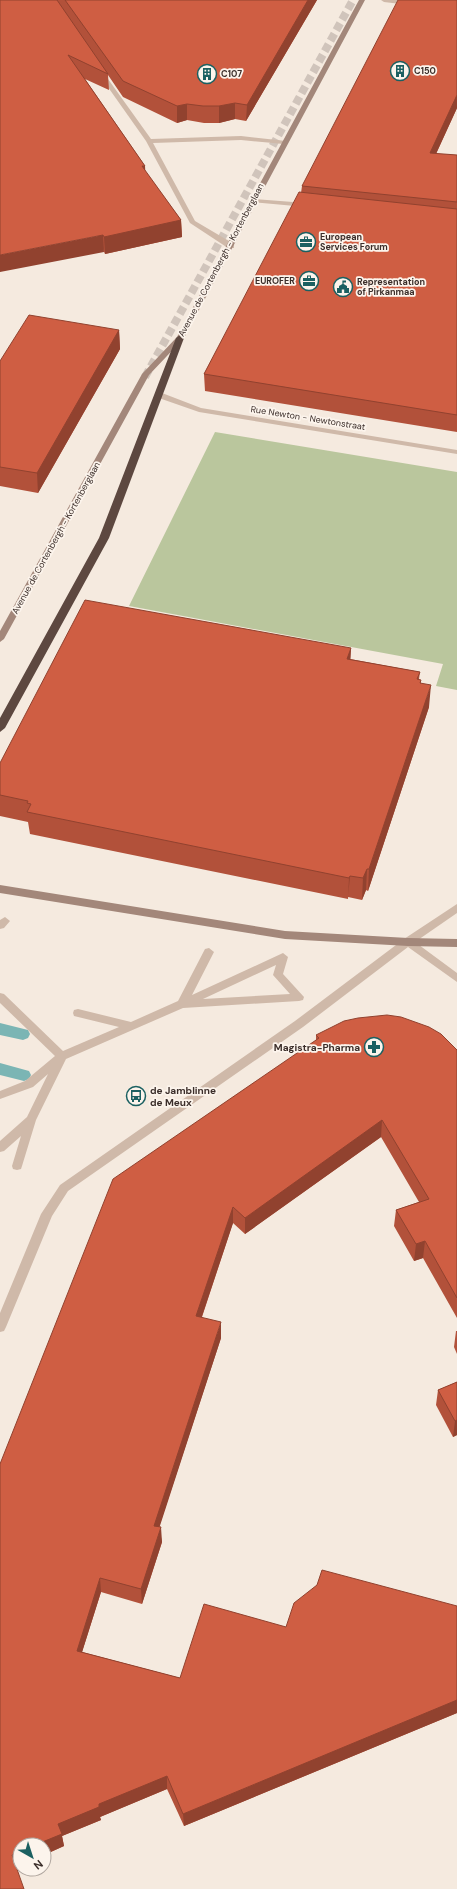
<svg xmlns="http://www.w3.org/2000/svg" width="457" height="1889" font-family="'DM Sans',sans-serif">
  <rect width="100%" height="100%" fill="#f5eadf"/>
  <path fill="#bac69d" d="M215,432L457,472V690L436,686L443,664L129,606Z"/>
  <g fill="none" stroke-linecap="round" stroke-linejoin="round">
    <path fill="#7bb5b4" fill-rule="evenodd" d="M0,1023L28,1030L30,1034L28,1038L23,1040L0,1035Z
      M0,1063L29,1071L31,1075L29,1079L24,1081L0,1075Z"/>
    <path stroke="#d0c4bb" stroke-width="8" stroke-dasharray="8 4" stroke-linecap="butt" d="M145,377L353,0"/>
    <path fill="#cfb9a9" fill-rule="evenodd" d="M381,0H399L412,3L409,5L384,2Z
      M99,72H103L151,139L241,136L286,141V143L284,144L241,140L153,143L195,221L234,244V248H228L190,223L146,141L98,73Z
      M254,199L306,203L309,205L306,207L252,202L251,201Z
      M156,393H162L201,408L457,450V454L199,412L156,397Z
      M457,904V913L415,942L457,973V982L408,947L303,1027L68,1191L52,1216L6,1327L4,1331L0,1332V1313L41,1214L60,1185L295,1021L404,939Z
      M5,917L10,921L4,928L0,929V920Z
      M209,948L214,952L192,995L283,953L288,957L283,974L304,997L303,1000L299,1001L183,1008L66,1059L36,1120L22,1166L21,1169L17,1170L13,1169L12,1166L21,1136L4,1151L0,1152V1141L27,1117L48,1074L33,1087L0,1099V1091L25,1081L55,1056L0,1003V993L4,994L63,1051L119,1027L74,1016L73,1013L74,1010L78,1009L131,1022L178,1001L205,949ZM276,965L273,975L290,994L203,999Z"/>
    <path fill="#a3877a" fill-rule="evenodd" d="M359,0H365L184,338L149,375L4,639L0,642V631L142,374L177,337Z
      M0,885L285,931L408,938L457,939V947L408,946L285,939L0,893Z"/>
    <path fill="#5d4840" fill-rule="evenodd" d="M180,335L184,338L109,538L5,728L0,732V718L99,538L176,338Z"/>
  </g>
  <path fill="#b2513a" d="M0,0H317L246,121L235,119L219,123H204L187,120L177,123L123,97L108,75L109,90L85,79L145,166V171L181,220L182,237L105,254Z
    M457,0V108L436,154L457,155V432L205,391L204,374L301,193L302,186Z
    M119,330L120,349L38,493L0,486V361Z
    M351,648L350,659L420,672L419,679L421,683L429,707L368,891L366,890L362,900L348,897V899L30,834L28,822L0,816V763Z
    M316,1035L457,1050V1318L423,1258L414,1261L394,1226L396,1210L419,1202L381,1137L245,1234L233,1223L202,1317L221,1338L159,1527L162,1542L142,1604L101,1592L82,1652L180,1678L286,1627L457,1606V1713L184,1826L167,1789L100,1817L101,1820L62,1836L64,1846L44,1855V1845H20V1865L16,1866L0,1889V1464L316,1040Z
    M456,1331H457V1354L454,1347Z
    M457,1382V1435L453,1437L436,1405L438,1390Z"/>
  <path fill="#91422f" d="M308,0H317L246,121L247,105Z
    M457,95V108L429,169L430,153Z
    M235,103V119L219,123V106Z
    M187,104V120L177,123V106Z
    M142,166H145L146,183Z
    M181,220L182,237L105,254L104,237Z
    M103,235L104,252L0,272V255Z
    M119,330L120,349L38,493L37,473Z
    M351,648L350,670L347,659Z
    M431,685L429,707L368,891L369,869Z
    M367,869L366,890L362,900L363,878Z
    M350,876L348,897V899L349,878Z
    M382,1120L381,1137L245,1234V1218Z
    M233,1207V1223L197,1331L196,1316Z
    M425,1241L423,1258L414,1261L416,1244Z
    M221,1322V1338L155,1541L154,1526Z
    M457,1420V1435L453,1437L455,1421Z
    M161,1527L162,1542L142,1604L141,1589Z
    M100,1578L101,1592L78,1665L77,1651Z
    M457,1700V1713L184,1826L183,1814Z
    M167,1776V1789L100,1817L101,1820L62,1836L64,1846L44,1855V1845H35L58,1824L99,1804Z
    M20,1851V1865L15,1867L12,1855Z"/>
  <path fill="#cf5e43" stroke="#91422f" d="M0,0H57L108,74L68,55L145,166H142L181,220L104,237L103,235L0,255Z
    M65,0H308L247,105L235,103L219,106H203L187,104L177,106L123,81Z
    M398,0H457V95L430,153L457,155V202L302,186Z
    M299,192L457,209V415L204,374Z
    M29,315L119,330L37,473L0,467V361Z
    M85,600L351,648L347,659L420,672L417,679L421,680L420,683L431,685L369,869H367L363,878L350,876L349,878L27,812L31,804L27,803L28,801L0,795V763Z
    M387,1015L401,1017L429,1027L441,1034L457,1050V1298L425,1241L416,1244L396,1210L429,1199L382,1120L245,1218L233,1207L196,1316L221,1322L154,1526L161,1527L141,1589L100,1578L77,1651L180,1678L204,1604L286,1627L294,1603L317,1585L322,1570L457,1606V1700L183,1814L167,1776L99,1804V1807L58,1824L62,1834L35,1845H20V1851L12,1855L24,1889H0V1464L113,1179L319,1038L316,1035L344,1021L358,1018Z
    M457,1382V1420L455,1421L438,1390Z"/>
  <defs>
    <symbol id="building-ring" viewBox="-11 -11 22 22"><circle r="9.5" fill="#fcf4ec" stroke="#1b6061" stroke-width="1.5"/><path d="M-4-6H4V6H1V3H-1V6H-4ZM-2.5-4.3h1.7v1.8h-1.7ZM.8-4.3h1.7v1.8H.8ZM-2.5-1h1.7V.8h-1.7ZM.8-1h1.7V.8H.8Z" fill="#1b6061"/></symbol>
    <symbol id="office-ring" viewBox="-11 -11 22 22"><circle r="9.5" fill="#fcf4ec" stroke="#1b6061" stroke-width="1.5"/><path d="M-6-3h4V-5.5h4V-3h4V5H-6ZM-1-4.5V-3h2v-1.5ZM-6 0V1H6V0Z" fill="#1b6061"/></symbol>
    <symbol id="civic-ring" viewBox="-11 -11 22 22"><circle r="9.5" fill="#fcf4ec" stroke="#1b6061" stroke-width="1.5"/><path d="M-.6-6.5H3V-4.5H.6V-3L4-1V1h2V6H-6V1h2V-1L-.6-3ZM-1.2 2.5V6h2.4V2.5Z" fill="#1b6061"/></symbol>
    <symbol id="pharmacy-ring" viewBox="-11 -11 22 22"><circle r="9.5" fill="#fcf4ec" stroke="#1b6061" stroke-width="1.5"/><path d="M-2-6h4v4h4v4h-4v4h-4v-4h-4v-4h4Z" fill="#1b6061"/></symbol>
    <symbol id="bus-ring" viewBox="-11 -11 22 22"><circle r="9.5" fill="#fcf4ec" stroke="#1b6061" stroke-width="1.5"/><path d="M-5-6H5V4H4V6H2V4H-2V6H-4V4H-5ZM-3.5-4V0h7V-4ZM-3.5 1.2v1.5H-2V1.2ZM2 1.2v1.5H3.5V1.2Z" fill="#1b6061"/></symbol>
  </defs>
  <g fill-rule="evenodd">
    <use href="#building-ring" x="389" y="60" width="22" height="22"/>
    <use href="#building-ring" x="196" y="63" width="22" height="22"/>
    <use href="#office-ring" x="295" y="231" width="22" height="22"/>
    <use href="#office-ring" x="298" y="270" width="22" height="22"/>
    <use href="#civic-ring" x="332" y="276" width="22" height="22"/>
    <use href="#pharmacy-ring" x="363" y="1036" width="22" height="22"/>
    <use href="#bus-ring" x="125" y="1085" width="22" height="22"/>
  </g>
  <g text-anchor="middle" stroke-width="3.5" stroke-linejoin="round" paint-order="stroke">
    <g font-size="9" font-weight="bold" fill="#3b2e2a" stroke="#fcf4ec" text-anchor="start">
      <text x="414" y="74">C150</text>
      <text x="221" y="77">C107</text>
      <text x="320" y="240">European<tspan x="320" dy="10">Services Forum</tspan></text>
      <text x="295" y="284" text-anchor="end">EUROFER</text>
      <text x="357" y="285">Representation<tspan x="357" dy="10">of Pirkanmaa</tspan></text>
    </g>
    <g font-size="9" fill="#3b2e2a" stroke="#fcf4ec">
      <text transform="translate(221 260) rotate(-62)" y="3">Avenue de Cortenbergh - Kortenberglaan</text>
      <text transform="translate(308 418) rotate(9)" y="3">Rue Newton - Newtonstraat</text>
      <text transform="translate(56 538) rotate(-61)" y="3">Avenue de Cortenbergh - Kortenberglaan</text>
    </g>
    <g font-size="10" font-weight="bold" fill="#3b2e2a" stroke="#fcf4ec" text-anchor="end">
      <text x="360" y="1051">Magistra-Pharma</text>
      <text x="150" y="1094" text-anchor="start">de Jamblinne<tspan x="150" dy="12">de Meux</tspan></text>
    </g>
  </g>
  <g transform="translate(32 1857) rotate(141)"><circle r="19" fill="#fcf4ec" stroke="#afa59e"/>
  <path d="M0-3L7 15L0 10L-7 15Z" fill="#1b6061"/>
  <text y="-6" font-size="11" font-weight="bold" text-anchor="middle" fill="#3b2e2a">N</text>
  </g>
</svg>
